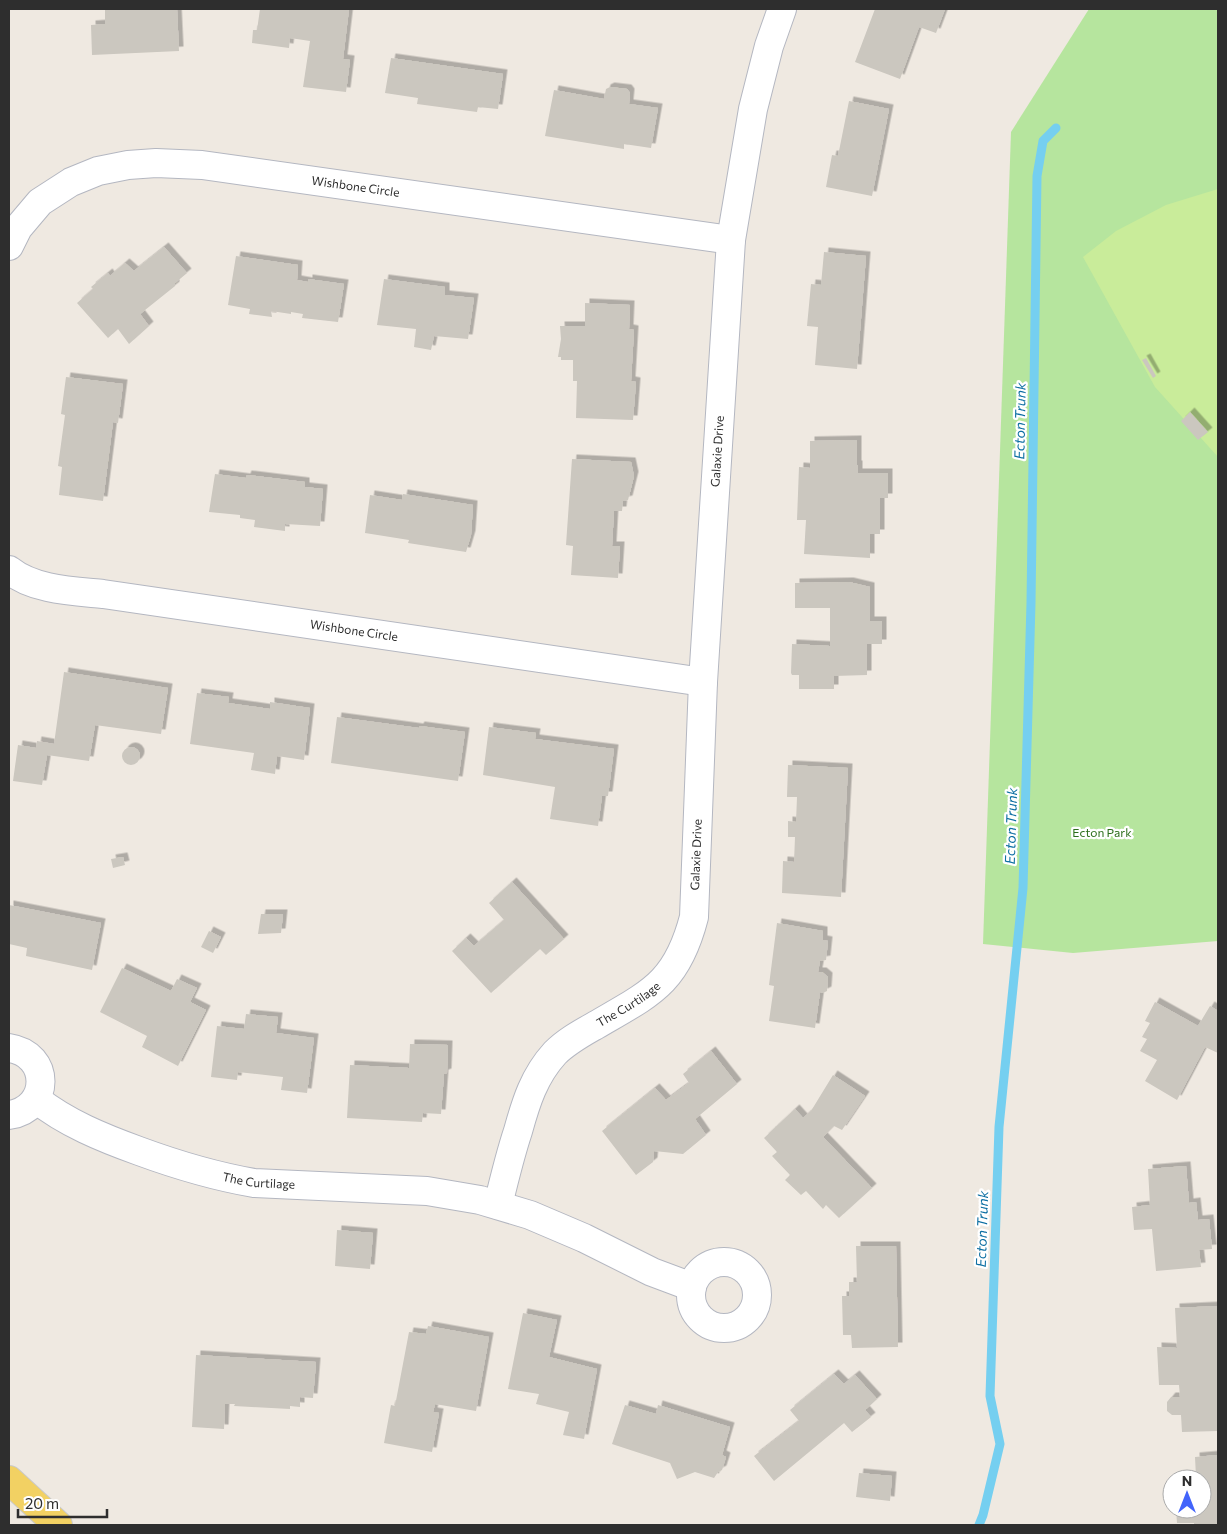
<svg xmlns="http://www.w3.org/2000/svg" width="1227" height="1534" font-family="Commissioner,sans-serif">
  <defs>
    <filter id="shadow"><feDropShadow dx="4.5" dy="-4.5" stdDeviation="0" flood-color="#0004"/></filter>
  </defs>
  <rect width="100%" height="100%" fill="#efe9e1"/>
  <path fill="#b6e59e" d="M1089,9H1218V941L1073,953L983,944L1011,132Z"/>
  <path fill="#c9ec9a" d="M1218,189V457L1155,387L1083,257L1116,231L1166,205Z"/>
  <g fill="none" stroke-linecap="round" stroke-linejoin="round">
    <path stroke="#75cff0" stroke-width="9" d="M979,1525L983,1515L1000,1444L990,1396L999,1127L1023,888L1031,603L1037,176L1043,141L1056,128"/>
  </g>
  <path fill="#cbc7bf" filter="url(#shadow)" d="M105,9H177L179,51L92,55L91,25L105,24Z
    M260,9H349L343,59L350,60L346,92L303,87L310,41L290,38L289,48L252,43L253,30H257Z
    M875,9L883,10V9H945L936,33L919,27L900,79L855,62Z
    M391,58L503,74L498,109L478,107L477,112L417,104L418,98L385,93Z
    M610,87L627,89L630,93L629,104L658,108L651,148L624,144V149L545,136L554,90L604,99L606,89Z
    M849,101L889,109L872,196L826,187L832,155L838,156Z
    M164,247L187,273L175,283V286L140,314L149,326L129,344L118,329L108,338L77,303L93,289L91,287L108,273L110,276L125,263L134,271Z
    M824,252L866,256L857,369L815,365L818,327L807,326L811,284L821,285Z
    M236,256L298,265L297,280L308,282V279L344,284L338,322L302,318L303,314L291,312V314L271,311L272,317L249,314L250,309L228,305Z
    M384,279L445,287V295L474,298L468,339L434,336L431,350L414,347L416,329L377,325Z
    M585,303L630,305L629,329L634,330L631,381L636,382L633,420L576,418L577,381H573V360H561V357H558L561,339L560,326H585Z
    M1146,358L1156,376L1153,378L1142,360Z
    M66,377L123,384L118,423L113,422L103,501L59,495L62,467L58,466L65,415L61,414Z
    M1190,412L1208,432L1198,440L1181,421Z
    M857,440V465H858V473H888V498H880V534H870V558L804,554L806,520H797L799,467L810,468V441Z
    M572,459L631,462L634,476L628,500L623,501L622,511H614L612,546H620L618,578L571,575L573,546L566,545Z
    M215,474L246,478L247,475L305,482V487L323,489L320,526L285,524V531L254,527L255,520L240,518V515L209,512Z
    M403,494L473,505L471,535L466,552L408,543L409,540L365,533L370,495L402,500Z
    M849,582L870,587V621H882V644H867V675L834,676V689H799V675H792L791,673L792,644L830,646V608H795V583Z
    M64,672L168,688L161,734L95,725L89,761L47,755L42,785L13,781L18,745L36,748L37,741L54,744Z
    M197,693L229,697L228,703L270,709V702L310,708L304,760L277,756L275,774L251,770L254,753L190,744Z
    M337,717L419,728L420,726L465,732L458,781L331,763Z
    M489,727L536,733L535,739L614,749L608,796H602L598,826L550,819L555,787L483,775Z
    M122 756a9 9 0 1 1 18 0a9 9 0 1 1-18 0Z
    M788,765L848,768L841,897L782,893L783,861L794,862L795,837H788V821L796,822L797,797H787Z
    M123,857L125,865L113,868L111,859Z
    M512,882L564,939L546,955L540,949L491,993L452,951L466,938L474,946L504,920L489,903Z
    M9,905L101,923L92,970L26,956L27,948L9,944Z
    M261,914H283L281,933L258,934Z
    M777,923L823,931V940L828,941L826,960L820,961L818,972H822L828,977L827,991L823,993L820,992L815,1028L769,1021L774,986L769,985Z
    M209,931L221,937L213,953L201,947Z
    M122,968L171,991L177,979L197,988L190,1002L206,1010L178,1066L142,1047L147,1036L100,1012Z
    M1155,1002L1198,1026L1210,1006L1218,1011V1053L1205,1047L1177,1100L1145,1081L1157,1060L1140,1051L1147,1039L1142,1037L1150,1023L1145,1021Z
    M246,1014L278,1017L276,1033L314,1038L307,1093L281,1090L283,1077L238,1072L237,1080L211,1077L217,1026L244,1029Z
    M410,1044L448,1045L447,1073L444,1074L441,1114L423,1113L422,1122L347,1118L350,1065L409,1068Z
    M711,1051L737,1084L695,1119L706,1135L683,1154L654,1151L653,1162L636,1175L602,1131L655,1088L666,1100L689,1083L683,1074Z
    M833,1075L865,1096L842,1130L834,1126L823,1137L872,1188L839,1218L826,1205L823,1209L806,1191L801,1195L785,1180L790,1175L772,1156L777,1152L764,1138L795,1109L803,1118L811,1111Z
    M1186,1166L1189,1203L1196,1202L1198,1220L1209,1219L1212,1249L1199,1250L1201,1267L1156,1271L1152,1229L1134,1230L1132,1207L1150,1205L1148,1169Z
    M337,1230L373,1233L370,1269L335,1266Z
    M856,1246H896L898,1347L852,1348L851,1335H843L842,1296H849V1282H857Z
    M1218,1306V1431L1182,1432L1181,1415H1172L1167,1411V1402L1171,1397H1180L1179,1385H1159L1157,1347L1177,1348L1175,1308Z
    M523,1313L557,1320L549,1357L597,1369L584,1439L563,1435L569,1412L536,1404L539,1394L508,1389Z
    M428,1326L489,1337L476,1411L435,1404L433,1412L439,1413L432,1452L384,1443L391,1405L395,1406L409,1332L426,1334Z
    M196,1355L316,1362L313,1398L300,1397V1407L290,1406V1409L234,1406L235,1404H225L224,1429L192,1427Z
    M834,1374L844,1384L855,1375L877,1399L865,1410L871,1417L852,1432L844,1423L774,1481L754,1456L799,1421L790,1410Z
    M625,1405L656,1414L658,1405L730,1427L722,1455L726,1457L722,1470L718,1472L714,1478L695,1472L677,1479L670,1463L612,1444Z
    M1218,1455V1525H1194V1523H1177L1176,1509H1202V1479H1194L1196,1477L1195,1457Z
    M859,1473L892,1476L890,1501L856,1497Z"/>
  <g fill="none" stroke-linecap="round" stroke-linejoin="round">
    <defs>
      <g id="minor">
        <path id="s1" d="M9,246L18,228L40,202L71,182L98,171L128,165L156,163L202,165L731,240"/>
        <path id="s2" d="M9,570C34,590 72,591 103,594L703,682"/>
        <path d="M9,1048C51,1054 51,1109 9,1115"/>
        <path id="s3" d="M36,1099C66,1123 103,1138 139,1151C177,1165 214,1176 254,1183L427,1191L480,1200L530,1215L584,1238L652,1272L692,1287"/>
        <path id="s4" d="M498,1205C504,1180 510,1155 518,1131C526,1102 534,1076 555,1053C567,1041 582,1033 596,1025C651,993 677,983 694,917L703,682L731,240L753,109L769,46L782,9"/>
        <circle cx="724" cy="1295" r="33"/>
      </g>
      <path id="major" d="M9,1480L58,1525"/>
    </defs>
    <use href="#minor" stroke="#b4b7c1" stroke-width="30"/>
    <use href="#major" stroke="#c9c9c9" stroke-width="30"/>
    <use href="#minor" stroke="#fff" stroke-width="28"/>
    <use href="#major" stroke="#f2d163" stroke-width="28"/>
  </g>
  <g text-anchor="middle" stroke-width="4.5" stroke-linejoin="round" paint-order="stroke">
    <g font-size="12" fill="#2e2e2e" stroke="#fff">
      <text dy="4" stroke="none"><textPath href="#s1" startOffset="380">Wishbone Circle</textPath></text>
      <text dy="4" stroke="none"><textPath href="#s4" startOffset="832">Galaxie Drive</textPath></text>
      <text dy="4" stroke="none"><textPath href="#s2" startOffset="352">Wishbone Circle</textPath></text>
      <text dy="4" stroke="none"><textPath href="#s4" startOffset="428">Galaxie Drive</textPath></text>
      <text dy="4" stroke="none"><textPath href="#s4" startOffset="252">The Curtilage</textPath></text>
      <text dy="4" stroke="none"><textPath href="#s3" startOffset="240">The Curtilage</textPath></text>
    </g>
    <g font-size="12" fill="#2c6e1b" stroke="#fff">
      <text x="1102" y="837">Ecton Park</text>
    </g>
    <g font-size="14" font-style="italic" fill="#0d6fa3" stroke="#fff">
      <text transform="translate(1020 421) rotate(-89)" y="5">Ecton Trunk</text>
      <text transform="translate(1011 826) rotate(-88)" y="5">Ecton Trunk</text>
      <text transform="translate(982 1229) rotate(-88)" y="5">Ecton Trunk</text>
    </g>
  </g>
  <rect width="1227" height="1534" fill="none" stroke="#2e2e2e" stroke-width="20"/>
  <g transform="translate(1187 1494)"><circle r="24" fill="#ffffff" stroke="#ababab"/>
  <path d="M0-4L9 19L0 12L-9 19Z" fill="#4264fb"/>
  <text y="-8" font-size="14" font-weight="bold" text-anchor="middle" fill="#2e2e2e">N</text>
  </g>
  <path d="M18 1509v8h89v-8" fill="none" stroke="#2e2e2e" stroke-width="2.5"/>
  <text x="25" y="1509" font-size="15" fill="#2e2e2e" stroke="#ffffff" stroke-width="4" paint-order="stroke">20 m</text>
</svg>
